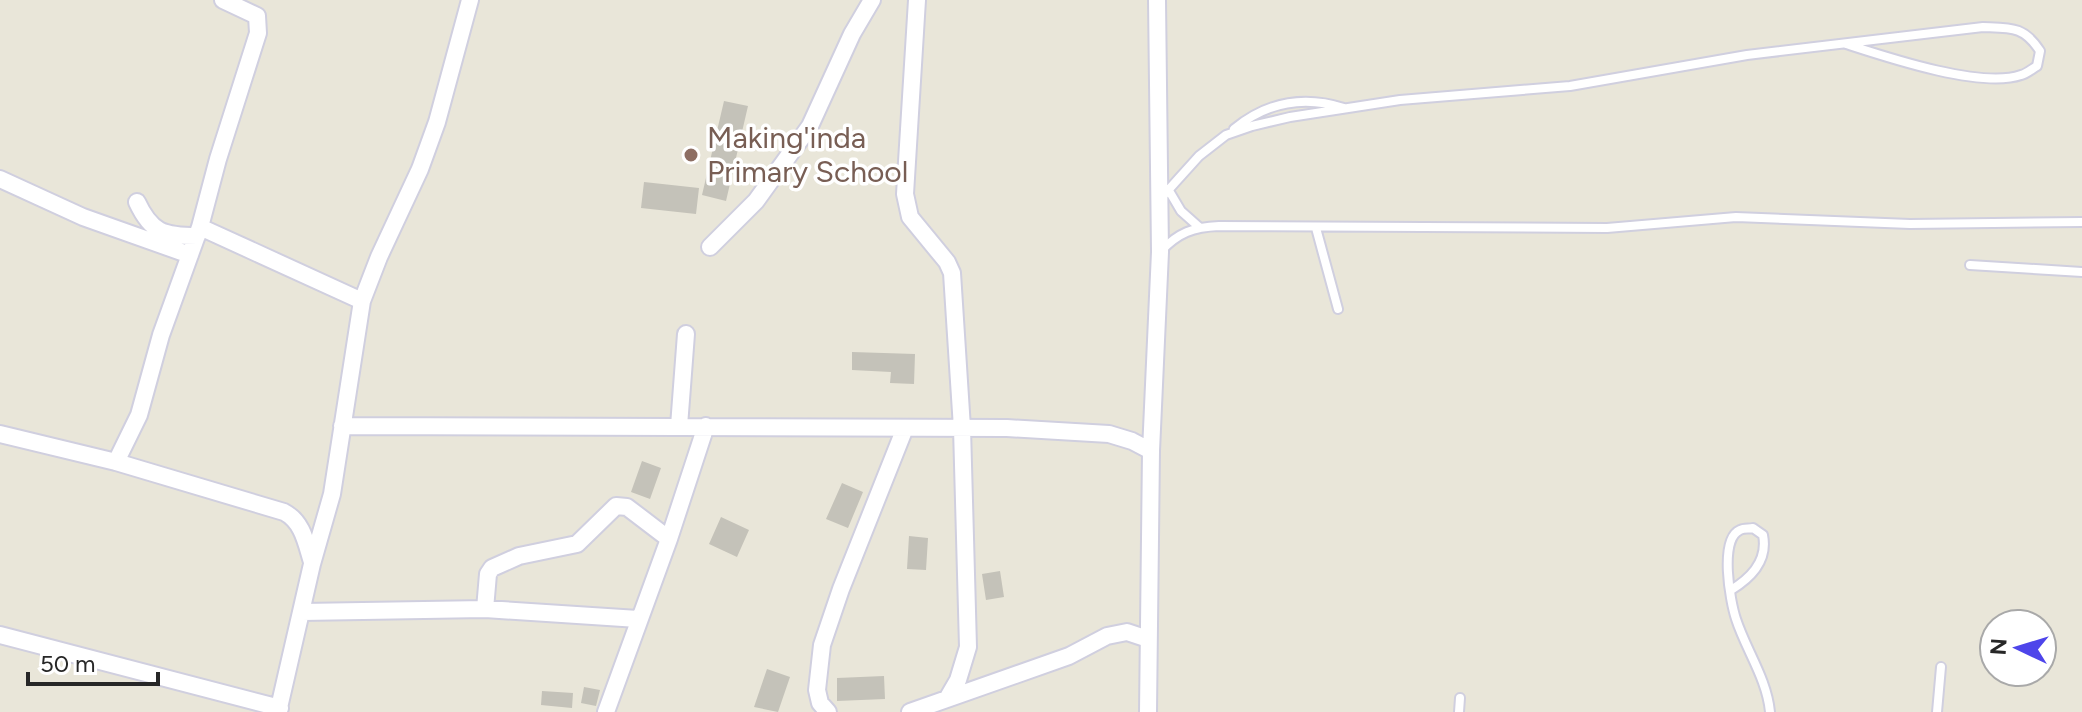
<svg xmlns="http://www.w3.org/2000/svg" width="2082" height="712" font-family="Figtree,sans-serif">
  <rect width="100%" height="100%" fill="#e9e6d9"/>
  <path fill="#c4c2b9" d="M724,101L748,106L726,201L702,195Z
    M644,182L699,188L696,214L641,208Z
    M852,352L915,354L914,384L890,383L891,372L852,370Z
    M642,461L661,468L650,499L631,492Z
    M842,483L863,492L848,528L826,519Z
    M721,517L749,530L737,557L709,544Z
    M909,536L928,538L926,570L907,569Z
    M1000,571L1004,597L986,600L982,574Z
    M767,669L790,677L778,712L754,707Z
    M884,676L885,699L837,701V678Z
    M584,687L600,690L596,706L581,703Z
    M542,691L573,693L572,708L541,705Z"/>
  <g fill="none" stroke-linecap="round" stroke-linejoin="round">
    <defs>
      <path id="lane" d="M1234,129C1267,102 1303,95 1344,108
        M1168,189L1181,211L1199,227
        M1162,197L1199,156L1226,135L1252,126L1290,117L1400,100L1570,86L1747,55L1983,27C2011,28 2024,26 2040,51L2037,66C2032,69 2026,74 2021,75C1981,89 1886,57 1846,44
        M1316,228L1338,309
        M1161,251C1178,233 1193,227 1219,226L1607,228L1736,217L1910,224L2082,222
        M1970,265L2082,272
        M1731,590C1751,578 1768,560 1763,535L1753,528C1749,529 1744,528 1740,530C1719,539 1730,601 1736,619C1746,650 1767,679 1770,712
        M1459,712L1460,698
        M1937,712L1941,667"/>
      <path id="street" d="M917,0L905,194L910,217L947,262L952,273L962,428L968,647L958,680L947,699
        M0,179L83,217L190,255
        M137,202C151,232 163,236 197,236
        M200,227L362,301
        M710,247L756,201L810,126L852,34L872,0
        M342,426L1007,428L1109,434L1132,441L1151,451
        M679,426L686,334
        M0,434L116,462L284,512C303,522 306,543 312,562
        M116,462L139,415L161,335L200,227L218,159L258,33L257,16L223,0
        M485,609L488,574L492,568L519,556L577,544L616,506L627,507L669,539
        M302,612L485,609L638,619
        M0,635L280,708
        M278,712L312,564L332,494L362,301L379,257L420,169L437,122L470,0
        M606,712L669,539L706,426
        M828,712L820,703L817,690L822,645L841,589L905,428
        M910,712L1069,656L1107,636L1127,632L1148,639
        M1148,712L1151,451L1160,252L1157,0"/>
    </defs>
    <use href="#lane" stroke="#d0cfdf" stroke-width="12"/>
    <use href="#street" stroke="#d0cfdf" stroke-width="20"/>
    <use href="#lane" stroke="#fff" stroke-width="8"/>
    <use href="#street" stroke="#fff" stroke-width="16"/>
  </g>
  <circle fill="#8d6e63" stroke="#fff" stroke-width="3" cx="691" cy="155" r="8"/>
  <g text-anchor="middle" stroke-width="7" stroke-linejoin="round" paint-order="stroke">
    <g font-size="30" fill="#785e54" stroke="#fff" text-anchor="start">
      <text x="707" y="148">Making'inda<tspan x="707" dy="34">Primary School</tspan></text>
    </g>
  </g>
  <g transform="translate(2018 648) rotate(274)"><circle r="38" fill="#ffffff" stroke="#a9a9a9" stroke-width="2"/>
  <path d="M0-6L14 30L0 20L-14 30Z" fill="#4e45ea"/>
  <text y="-12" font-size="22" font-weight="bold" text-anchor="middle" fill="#272727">N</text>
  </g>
  <path d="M28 672v12h130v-12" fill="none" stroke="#272727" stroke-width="4"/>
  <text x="40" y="672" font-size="24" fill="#272727" stroke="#ffffff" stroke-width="6" paint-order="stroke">50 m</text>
</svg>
